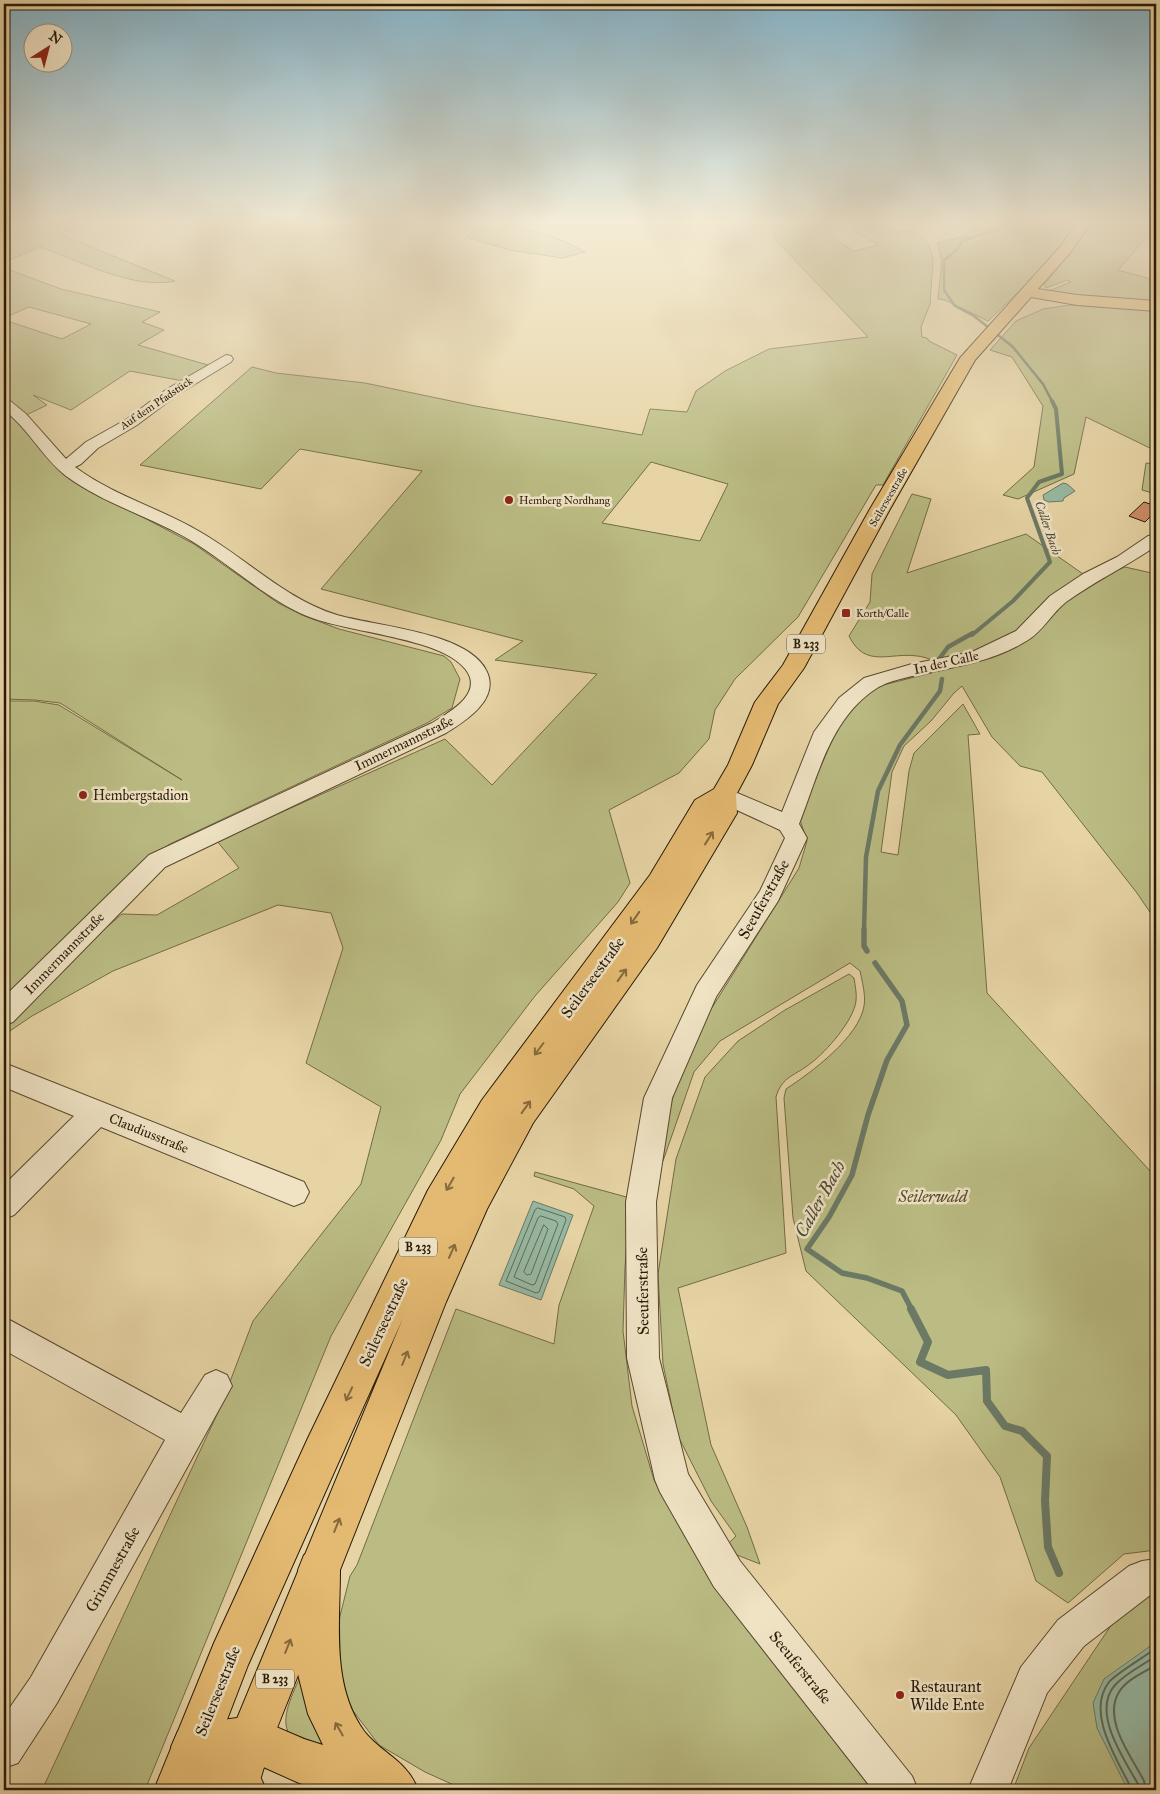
<svg xmlns="http://www.w3.org/2000/svg" width="1160" height="1794" font-family="'IM FELL Great Primer',serif">
  <rect width="100%" height="100%" fill="#e7d4a5"/>
  <filter id="stains"><feTurbulence type="fractalNoise" baseFrequency=".004" numOctaves="4"/><feColorMatrix values="0 0 0 0 .2 0 0 0 0 .09 0 0 0 0 .02 0 0 0 .5 -.17"/></filter>
  <radialGradient id="worn" r=".72"><stop offset=".6" stop-color="#630" stop-opacity="0"/><stop offset="1" stop-color="#630" stop-opacity=".3"/></radialGradient>
  <path fill="#babc83" stroke="#726b46" fill-rule="evenodd" d="M11,221H91L59,234L175,281C133,290 80,261 40,247L4,262V223Z
    M769,221H847L844,230L825,233L854,251L878,245L852,229L886,228L893,232L915,231L929,244L933,259L930,304L921,327L922,337L927,338L929,341L957,355L883,485H876L798,617L735,679L715,710L709,739L679,773L609,810L630,883L618,902L535,996L460,1094L441,1140L331,1336L145,1790H42L220,1408L253,1321L361,1184L381,1107L306,1063L343,948L331,913L278,905L113,971L32,1016L4,1035V1019L15,1006L122,914L157,915L239,868L217,841L445,739L492,785L597,674L495,660L523,641L321,589L422,471L300,449L261,489L140,465L252,367L276,373L365,383L475,406L642,435L650,409L687,412L696,391L725,371L769,349L868,337L776,240ZM651,462L728,484L700,541L602,523Z
    M979,221H1029L1073,225V232L1035,276L988,321L945,300L938,299L942,261L937,243L965,236Z
    M1094,221H1156V227L1118,270L1151,279L1156,273V303L1086,297L1049,291L1071,282L1067,280L1046,288L1044,285Z
    M483,222C520,225 553,234 585,252L562,258L510,250L466,237Z
    M4,268L61,289L160,312L142,322L164,330L138,345L208,365L183,381L130,371L71,410L33,395L47,405L16,420L68,478L194,544L278,603L302,615L339,629L444,656L451,662L460,679L452,708L427,723L170,844L142,862L4,997V701H34L59,705L182,780L60,703L35,700L4,699V320L62,339L91,324L29,307L4,318Z
    M1070,305L1156,310V451L1086,417L1074,474L1018,499L1003,495L1034,467L1043,406L1012,357L990,350L1016,321L1043,309Z
    M1146,463L1156,464V494L1142,490Z
    M912,494L931,499L907,573L1026,534L1093,581L1125,567L1156,574V921L1137,893L1042,772L1020,766L992,737L962,686L954,693L931,721L904,746L892,772L881,852L898,855L909,771L914,753L963,704L980,734L968,735L987,993L1151,1172L1156,1171V1550L1124,1554L1068,1603L1036,1581L1000,1477L956,1415L806,1271L793,1218L784,1098L786,1089C812,1072 859,1037 864,1006C866,995 862,981 860,971L850,963L720,1041L694,1072L663,1161L655,1159L679,1076L700,1027L799,868L807,841L800,820L830,735L851,706L875,687L935,672L933,660C928,659 922,656 917,656C890,652 865,669 849,636L870,602L872,574Z
    M849,974L854,978C855,985 857,994 856,1001C854,1020 826,1052 811,1063C795,1076 782,1076 776,1097L786,1253L678,1288L711,1445L747,1527L760,1564L737,1555L707,1575L872,1790H465L425,1772L379,1745L344,1699L333,1644L350,1576L357,1565L456,1309L554,1344L559,1305L594,1206L574,1189L534,1176L535,1172L630,1198L625,1267L623,1331L632,1406L654,1480L704,1567L736,1536L711,1501L678,1436L663,1364L658,1274L676,1159L705,1077L738,1041L785,1010Z
    M1156,1577V1790H1013L1029,1748L1142,1579Z
    M302,1671L325,1746L288,1732C280,1714 296,1689 302,1671Z"/>
  <path fill="#97b9a3" stroke="#6b7965" d="M1063,483L1067,484L1075,491L1064,498L1063,501L1049,502L1044,500L1043,495Z
    M533,1201L573,1215L541,1300L499,1285Z
    M1156,1642V1790H1128L1097,1728L1093,1703L1104,1679Z"/>
  <g fill="none" stroke-linecap="round" stroke-linejoin="round">
    <path stroke="#606a56" stroke-width="1" d="M538,1208L565,1217L566,1220L539,1292L536,1293L506,1281L535,1210Z
      M541,1216L556,1221L558,1224L535,1284L532,1285L514,1277L538,1218Z
      M544,1225L548,1229L531,1274L527,1275L524,1272Z"/>
    <path stroke="#606a56" stroke-width="2" d="M1132,1790C1118,1760 1085,1713 1109,1682C1115,1674 1146,1656 1156,1648
      M1139,1790L1138,1784C1124,1759 1091,1712 1115,1685C1126,1673 1143,1665 1156,1656
      M1146,1790L1144,1781C1132,1757 1102,1720 1119,1692C1126,1680 1144,1672 1156,1665"/>
    <path stroke="#6b7965" stroke-width="2.5" d="M1012,221L1005,226L962,241L957,250L944,260V290L955,306L974,316L1013,347L1043,384L1053,403"/>
    <path stroke="#6b7965" stroke-width="4" d="M972,635L1013,601L1050,562L1027,498L1039,482L1062,474L1056,409L1052,401"/>
    <path stroke="#6b7965" stroke-width="4.5" d="M939,659L948,647L973,633
      M864,931L866,857L878,791L900,745L940,691L942,679"/>
    <path stroke="#6b7965" stroke-width="5.5" d="M864,930V946L867,951
      M875,963L902,1001L907,1025L887,1060L868,1115L852,1175L829,1217L807,1249L842,1273L867,1278L902,1291L912,1310"/>
    <path stroke="#6b7965" stroke-width="8" d="M911,1309L928,1342L920,1362L948,1375L986,1370L987,1401L1005,1426L1022,1431L1047,1456L1045,1501L1048,1547L1059,1573"/>
  </g>
  <path fill="#cf8c6a" stroke="#291a08" d="M1144,502L1156,506V511L1145,522L1129,516Z"/>
  <g fill="none" stroke-linecap="round" stroke-linejoin="round">
    <defs>
      <path id="minor" d="M226,355L231,356L233,359L231,362L177,395L137,425L98,448L81,464L75,467C111,494 156,507 195,529C243,555 284,599 337,615C375,626 467,632 486,670C501,698 467,720 446,733L165,867L13,1022L4,1025V997L149,855L432,723C448,713 484,694 466,670C442,637 347,633 307,616C262,597 226,560 183,536C145,515 101,502 66,476C42,457 28,428 4,410V399L9,400L26,414L66,459L86,442L127,419L167,389Z
        M1154,535H1156V546C1127,566 1095,581 1066,602C1052,613 1043,631 1028,640C998,659 966,665 932,672C916,675 890,680 877,688C830,718 818,776 799,824L807,838L778,901L716,997L672,1098L656,1202L659,1358L688,1474L740,1561L912,1776L918,1790H873L714,1587L660,1492L655,1480L627,1358L626,1202L644,1098L697,985L760,891L785,838L780,830L715,800L712,795L715,790L723,787L782,812L814,732L839,698L864,678L912,664L972,652L1016,631L1050,596L1083,574L1117,557L1148,536Z
        M4,1063L304,1182L309,1192L304,1202L294,1206L101,1127L14,1215L4,1219V1185L74,1116L4,1087Z
        M4,1317L181,1413L205,1375L216,1370L227,1375L232,1386L57,1703L18,1763L4,1768V1716L31,1677L165,1440L4,1350Z
        M1156,1559V1595L1149,1596L1084,1646L1047,1693L1008,1790H968L1021,1667L1058,1620L1129,1566L1142,1561Z"/>
      <path id="major" d="M1078,221H1092L1070,253L1038,289L1077,295L1156,301V311L1077,305L1031,297L975,360L890,509L804,668L778,704L752,765L736,795L737,813L657,948L533,1123L487,1209L446,1302L340,1570L273,1738L257,1790H211L229,1738L403,1318L248,1665L200,1790H154L214,1643L308,1438L428,1190L482,1100L650,875L695,800L714,789L728,765L755,702L783,665L870,509L960,358L1060,247Z"/>
      <path id="highway" d="M319,1549L334,1555L340,1570C340,1623 331,1686 364,1731C382,1754 407,1760 418,1790H322L299,1783L250,1761L242,1762L251,1770L259,1774L266,1790H206L178,1763L171,1747L178,1731L194,1724L251,1716L304,1739L323,1745L308,1714L297,1670L298,1570L304,1555Z"/>
    </defs>
    <use href="#minor" stroke="#58482f" stroke-width="2"/>
    <use href="#major" stroke="#291a08" stroke-width="2"/>
    <use href="#highway" stroke="#291a08" stroke-width="2"/>
    <use href="#minor" fill="#efe3c4" fill-rule="evenodd"/>
    <use href="#major" fill="#e4ba72" fill-rule="evenodd"/>
    <use href="#highway" fill="#e4ba72" fill-rule="evenodd"/>
  </g>
  <defs><path id="oneway-shaft" d="M-6 0H5M1.5-3L5.5 0L1.5 3" fill="none" stroke-width="1.6" stroke-linecap="round" stroke-linejoin="round" transform="scale(1.25)"/></defs>
  <g stroke="#866a3d">
    <use href="#oneway-shaft" transform="translate(709 838) rotate(-58)"/>
    <use href="#oneway-shaft" transform="translate(635 918) rotate(125)"/>
    <use href="#oneway-shaft" transform="translate(622 975) rotate(-54)"/>
    <use href="#oneway-shaft" transform="translate(539 1049) rotate(127)"/>
    <use href="#oneway-shaft" transform="translate(526 1107) rotate(-54)"/>
    <use href="#oneway-shaft" transform="translate(450 1184) rotate(120)"/>
    <use href="#oneway-shaft" transform="translate(452 1251) rotate(-66)"/>
    <use href="#oneway-shaft" transform="translate(405 1358) rotate(-68)"/>
    <use href="#oneway-shaft" transform="translate(349 1394) rotate(115)"/>
    <use href="#oneway-shaft" transform="translate(337 1525) rotate(-68)"/>
    <use href="#oneway-shaft" transform="translate(288 1646) rotate(-68)"/>
    <use href="#oneway-shaft" transform="translate(339 1729) rotate(-120)"/>
  </g>
  <linearGradient id="sky" x2="0" y2="1"><stop stop-color="#87b6cc"/><stop offset="0.47" stop-color="#f4ecd6"/><stop offset="1" stop-color="#f4ecd6" stop-opacity="0"/></linearGradient>
  <rect width="1160" height="472" fill="url(#sky)"/>
  <g fill="#8f2418" stroke="#efe3c4" stroke-width="2">
    <circle cx="509" cy="500" r="5"/>
    <rect x="841" y="608" width="10" height="10" rx="2.5"/>
    <circle cx="83" cy="795" r="5"/>
    <circle cx="900" cy="1695" r="5"/>
  </g>
  <g text-anchor="middle" stroke-width="5" stroke-linejoin="round" paint-order="stroke">
    <g font-size="11" fill="#291a08" stroke="#efe3c4">
      <text transform="translate(156 403) rotate(-34)" y="4">Auf dem Pfadstück</text>
      <text transform="translate(888 497) rotate(-60)" y="4">Seilerseestraße</text>
    </g>
    <g font-size="11" fill="#291a08" stroke="#efe3c4" text-anchor="start">
      <text x="519" y="504">Hemberg Nordhang</text>
      <text x="856" y="617">Korth/Calle</text>
    </g>
    <g font-size="12" font-style="italic" fill="#4a4a36" stroke="#efe3c4">
      <text transform="translate(1048 528) rotate(71)" y="4">Caller Bach</text>
    </g>
    <g fill="#efe3c4" stroke="#645640" stroke-width="1">
      <rect x="787" y="634.5" width="38" height="19" rx="4"/>
      <rect x="399" y="1237.5" width="38" height="19" rx="4"/>
      <rect x="256" y="1669.5" width="38" height="19" rx="4"/>
    </g>
    <g font-size="12" font-weight="bold" fill="#291a08">
      <text x="806" y="648">B 233</text>
      <text x="418" y="1251">B 233</text>
      <text x="275" y="1683">B 233</text>
    </g>
    <g font-size="14" fill="#291a08" stroke="#efe3c4">
      <text transform="translate(946 662) rotate(-13)" y="5">In der Calle</text>
      <text transform="translate(404 743) rotate(-26)" y="5">Immermannstraße</text>
      <text transform="translate(64 953) rotate(-46)" y="5">Immermannstraße</text>
      <text transform="translate(149 1133) rotate(22)" y="5">Claudiusstraße</text>
    </g>
    <g font-size="14" fill="#291a08" stroke="#efe3c4" text-anchor="start">
      <text x="93" y="800">Hembergstadion</text>
    </g>
    <g font-size="16" fill="#291a08" stroke="#efe3c4">
      <text transform="translate(763 899) rotate(-61)" y="6">Seeuferstraße</text>
      <text transform="translate(592 977) rotate(-54)" y="6">Seilerseestraße</text>
      <text transform="translate(642 1291) rotate(-91)" y="6">Seeuferstraße</text>
      <text transform="translate(383 1322) rotate(-65)" y="6">Seilerseestraße</text>
      <text transform="translate(112 1569) rotate(-61)" y="6">Grimmestraße</text>
      <text transform="translate(801 1667) rotate(51)" y="6">Seeuferstraße</text>
      <text transform="translate(217 1691) rotate(-68)" y="6">Seilerseestraße</text>
    </g>
    <g font-size="16" font-style="italic" fill="#544b2d" stroke="#efe3c4">
      <text x="933" y="1202">Seilerwald</text>
    </g>
    <g font-size="16" fill="#291a08" stroke="#efe3c4" text-anchor="start">
      <text x="910" y="1692">Restaurant<tspan x="910" dy="18">Wilde Ente</tspan></text>
    </g>
    <g font-size="18" font-style="italic" fill="#4a4a36" stroke="#efe3c4">
      <text transform="translate(820 1199) rotate(-61)" y="6">Caller Bach</text>
    </g>
  </g>
  <rect width="1160" height="1794" fill="none" stroke="#e7d4a5" stroke-width="20"/>
  <rect x="5" y="5" width="1150" height="1784" fill="none" stroke="#291a08" stroke-width="2.5"/>
  <rect x="10" y="10" width="1140" height="1774" fill="none" stroke="#291a08"/>
  <g transform="translate(48 48) rotate(36)"><circle r="24" fill="#efe3c4" stroke="#a09379"/>
  <path d="M0-4L9 19L0 12L-9 19Z" fill="#8f2418"/>
  <text y="-8" font-size="14" font-weight="bold" text-anchor="middle" fill="#291a08">N</text>
  </g>
  <rect width="100%" height="100%" filter="url(#stains)"/>
  <rect width="100%" height="100%" fill="url(#worn)"/>
</svg>
